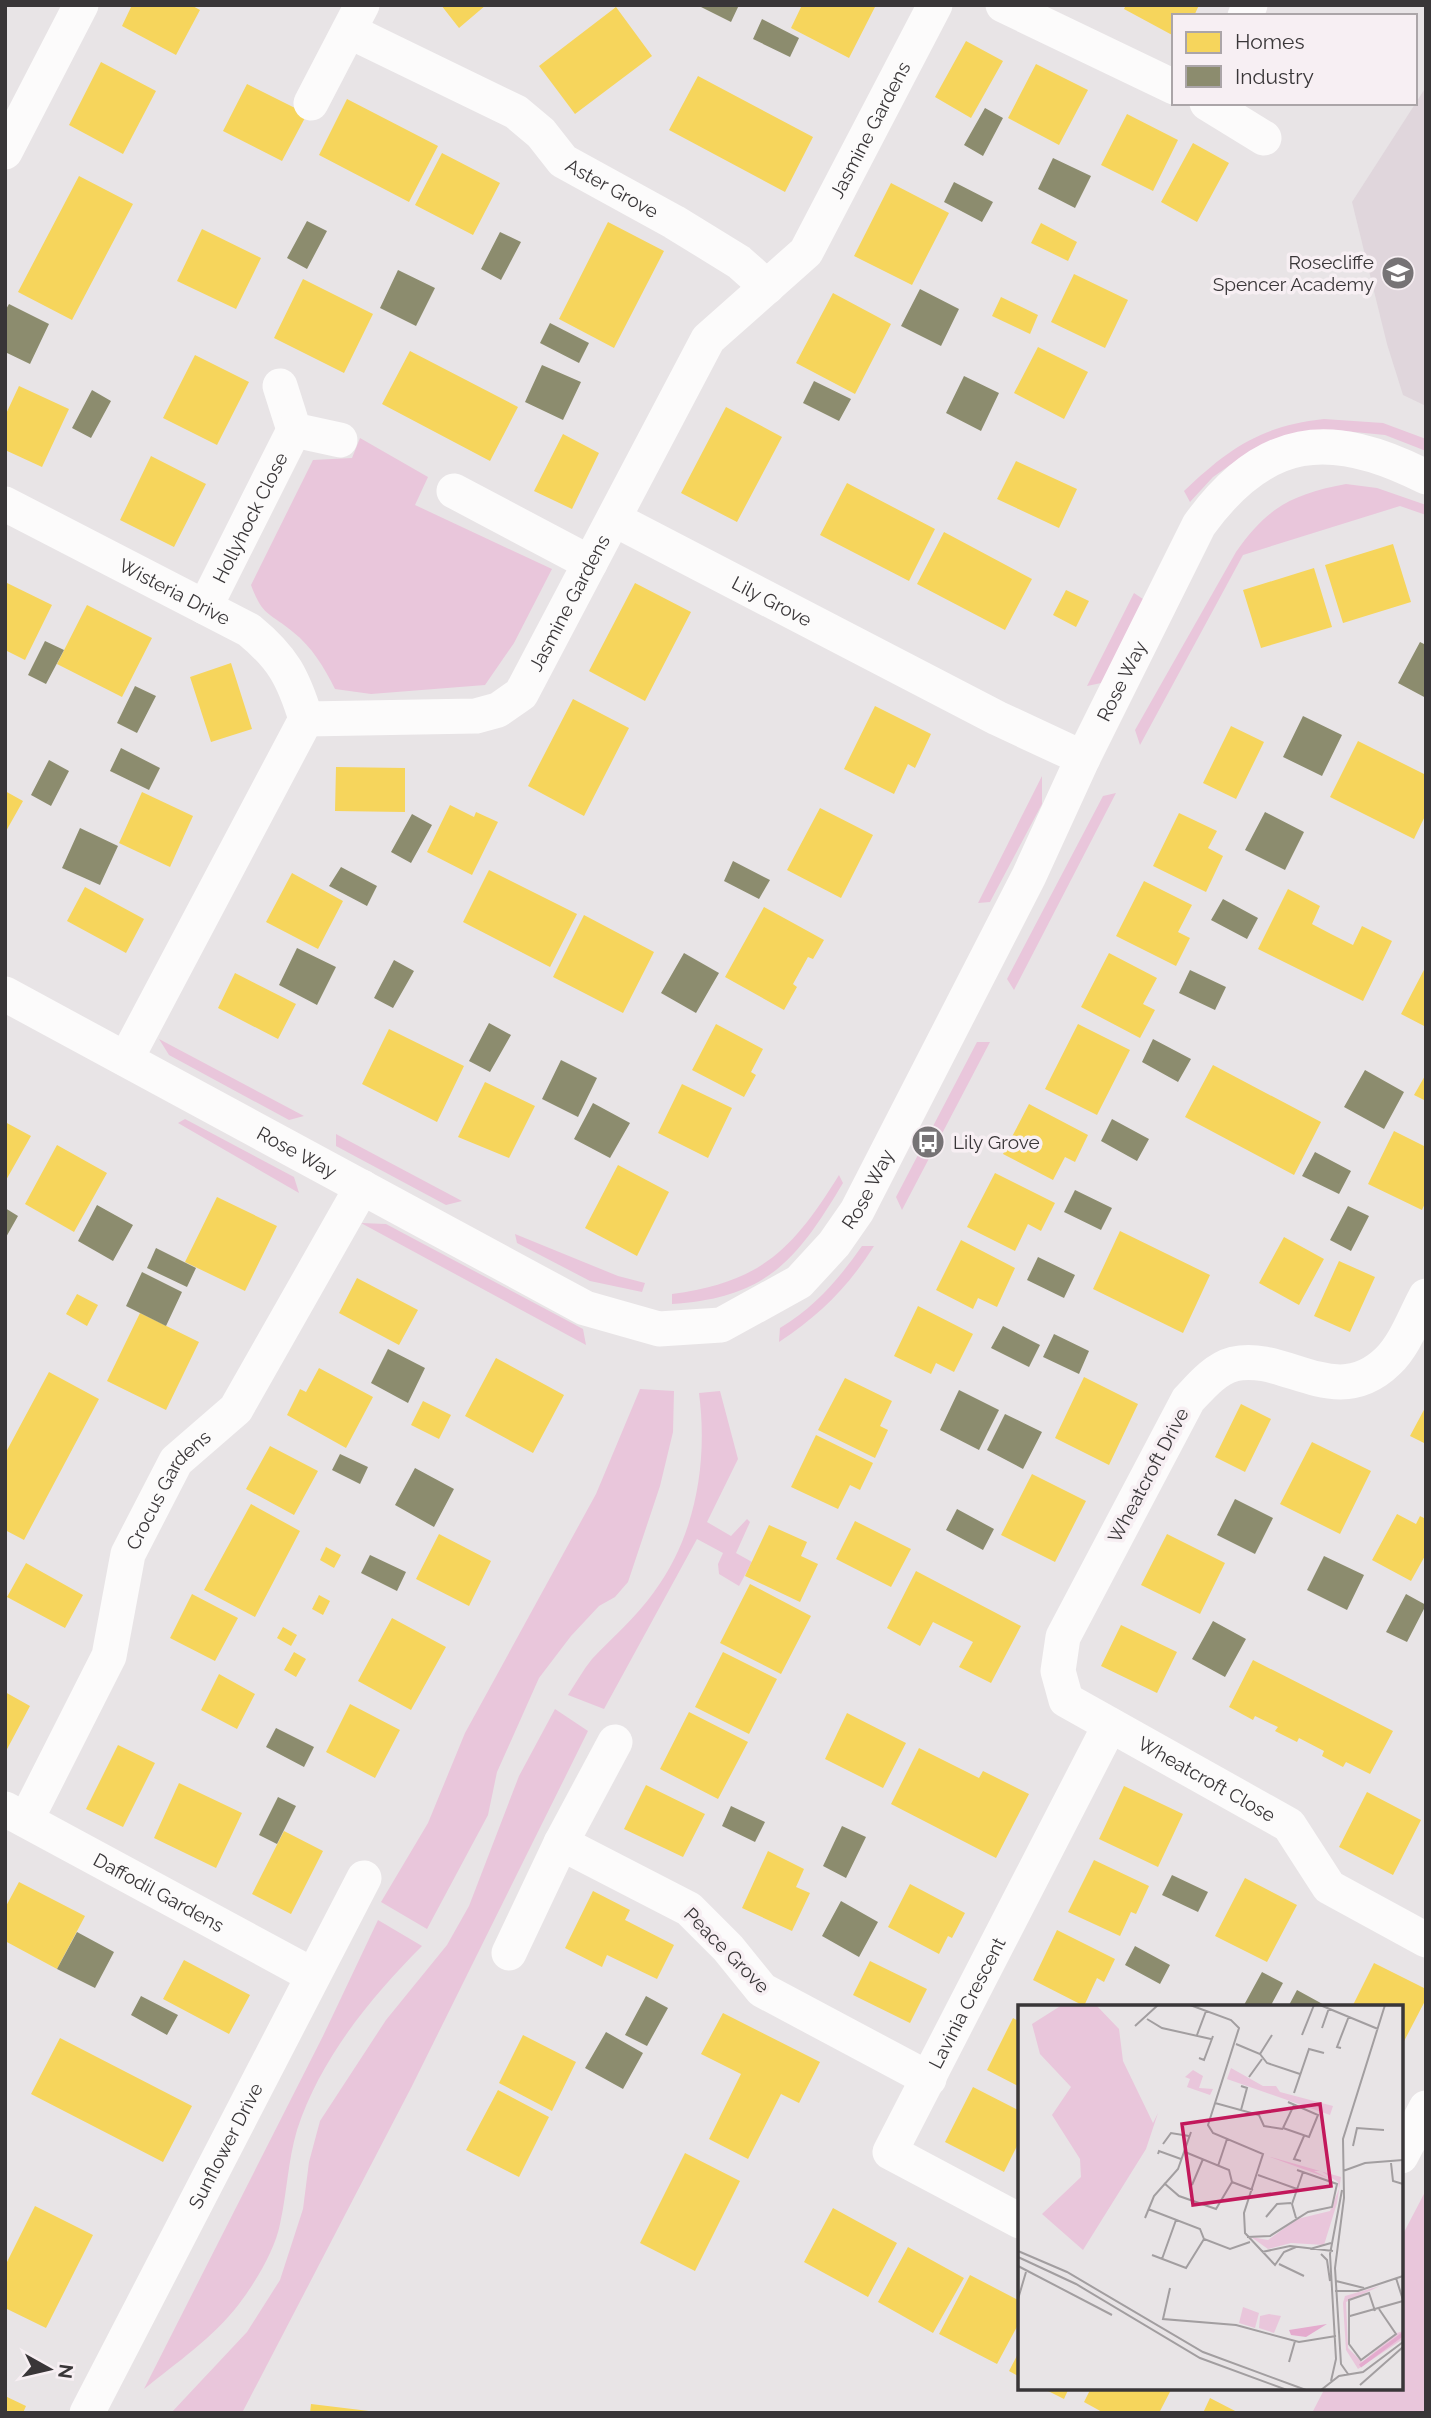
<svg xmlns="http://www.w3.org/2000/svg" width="1431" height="2418" font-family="Raleway,sans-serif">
  <rect width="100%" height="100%" fill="#e8e4e6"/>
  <path fill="#e0d6dc" d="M1426,87V406L1403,395L1387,344L1352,202Z"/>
  <path fill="#e9c6db" d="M1324,419L1383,423L1426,439V451L1385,435L1334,430L1240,458L1213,477L1190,502L1184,491C1229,448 1261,426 1324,419Z
    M360,438L428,477L415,505L552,569L514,643L485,685L371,694L335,689C324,667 312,647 293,632C269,612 263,617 251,585L313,460L352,458Z
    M1346,484L1377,488L1426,505V515L1400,506L1243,555L1140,745L1135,730L1236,552C1267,507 1293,494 1346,484Z
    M1134,593L1146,601L1106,682L1087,686Z
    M1042,776V804L990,902L978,903Z
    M1116,793L1014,990L1007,979L1103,796Z
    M159,1039L304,1116L289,1120L169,1055Z
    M977,1042H990L902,1210L896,1197Z
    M185,1119L294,1177L299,1193L178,1123Z
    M336,1134L462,1201L446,1205L336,1146Z
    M839,1175L843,1183C797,1260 767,1298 672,1304V1294C762,1282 793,1249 839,1175Z
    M361,1223L386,1224L583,1329L586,1345Z
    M515,1234L618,1276L645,1283L642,1292L590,1281L517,1243Z
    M862,1246H874C848,1287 820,1315 779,1342L780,1328C816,1306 838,1280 862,1246Z
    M640,1389L674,1391L673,1432L660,1486L628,1582L615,1597L599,1606L571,1636L539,1678L497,1772L488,1815L427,1929L381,1902L428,1823L465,1733L596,1494Z
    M720,1391L738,1459L707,1522L731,1536L747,1519L750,1522L736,1553L752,1562L739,1586L719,1574L718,1564L723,1553L697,1539L604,1709L568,1695C576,1683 583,1670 592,1659C613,1637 636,1617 654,1592C696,1535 708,1462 699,1393Z
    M555,1709L588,1731L412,2086L242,2413H171L247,2332L280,2280L303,2209L309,2162L320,2121L386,2020L447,1945L469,1906L519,1776Z
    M378,1920L422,1946C371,1997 320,2059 297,2130C288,2160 287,2193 280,2224C275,2250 255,2283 239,2304C213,2338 176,2363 144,2389L323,2036Z
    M1426,2190V2413H1312L1325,2388H1401V2238Z"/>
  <path fill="#f6d55c" d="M132,5H191L200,10L176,55L122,26Z
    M441,5H486L459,28Z
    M802,5H876L849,58L791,28Z
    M1126,5H1199L1194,16H1174V36L1124,9Z
    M616,7L652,56L575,114L539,66Z
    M966,41L1003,61L971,118L935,97Z
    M101,62L156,91L123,154L69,125Z
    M1036,64L1088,90L1059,145L1008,118Z
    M698,76L813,137L785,192L669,130Z
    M247,84L307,114L282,161L223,131Z
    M347,99L438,146L409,202L319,155Z
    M1127,114L1178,140L1153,191L1101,165Z
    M1193,143L1229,163L1197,222L1161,202Z
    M442,153L500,183L473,235L415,205Z
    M79,176L133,204L72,320L18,292Z
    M891,183L949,213L912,285L854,256Z
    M608,222L664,251L614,348L559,319Z
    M1041,223L1077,242L1068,261L1031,243Z
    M202,229L261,258L236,309L177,281Z
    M1074,274L1128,300L1105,348L1051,322Z
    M303,279L373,314L344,373L274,338Z
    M833,293L891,324L855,394L796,363Z
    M1001,297L1038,315L1030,334L992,316Z
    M1038,347L1088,372L1064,419L1014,393Z
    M410,351L518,407L490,461L382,404Z
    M195,355L249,382L217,445L163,418Z
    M19,386L69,409L42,467L5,450V416Z
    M726,407L782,437L737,522L681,493Z
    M563,434L599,453L572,509L534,491Z
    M151,456L206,484L174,547L120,520Z
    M1016,461L1077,489L1059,528L997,499Z
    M847,483L935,529L909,581L820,535Z
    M944,532L1032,579L1005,630L917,584Z
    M1393,544L1411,602L1343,623L1325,565Z
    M1314,568L1332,627L1261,648L1243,590Z
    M5,582L52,605L25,660L5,650Z
    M635,583L691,612L645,701L589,671Z
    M1066,590L1089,601L1076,627L1053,615Z
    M87,605L152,638L122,697L57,664Z
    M231,663L252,729L211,742L190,677Z
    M573,699L629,728L584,816L528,786Z
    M875,706L931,734L915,768L908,764L894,794L844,769Z
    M1231,726L1264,742L1236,799L1203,783Z
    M1358,741L1426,775V814L1414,839L1330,797Z
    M336,767L405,768V812L335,811Z
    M5,791L23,801L5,833Z
    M142,792L193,816L170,867L119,843Z
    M450,805L474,817L476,812L498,822L472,875L427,852Z
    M820,808L873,835L841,898L787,870Z
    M1179,813L1217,831L1208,848L1223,856L1206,892L1153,866Z
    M489,870L577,914L550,967L463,922Z
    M292,873L343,901L318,949L266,922Z
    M1144,881L1192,905L1178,932L1190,938L1176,966L1116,936Z
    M85,887L144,919L126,953L67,921Z
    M1288,889L1320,906L1312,924L1331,934L1353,945L1362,926L1392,941L1363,1001L1258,949Z
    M764,907L824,940L813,959L808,957L793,984L797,987L784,1010L725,977Z
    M584,915L654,952L623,1013L553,977Z
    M1109,953L1157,978L1143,1004L1155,1010L1140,1038L1081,1007Z
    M1426,966V1027L1401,1014Z
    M235,973L296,1004L278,1039L218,1008Z
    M716,1024L763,1049L751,1072L756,1075L744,1097L692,1070Z
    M1078,1024L1130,1050L1097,1115L1045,1089Z
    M389,1029L464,1066L437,1122L362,1084Z
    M1213,1065L1321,1122L1294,1175L1185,1117Z
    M1426,1074V1101L1414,1095Z
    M485,1082L535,1106L509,1158L458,1137Z
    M682,1084L732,1108L708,1158L658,1133Z
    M1029,1104L1088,1135L1075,1162L1065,1157L1053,1180L1003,1154Z
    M5,1122L31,1136L5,1182Z
    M1394,1131L1426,1147V1201L1422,1210L1368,1184Z
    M57,1145L107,1173L74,1232L25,1204Z
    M618,1165L669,1192L637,1256L585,1228Z
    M995,1173L1055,1203L1041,1231L1028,1224L1015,1251L967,1227Z
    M217,1197L277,1226L245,1291L185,1262Z
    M1120,1231L1210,1275L1183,1333L1093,1289Z
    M1284,1237L1324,1259L1299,1305L1259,1283Z
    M961,1240L1015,1268L997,1307L978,1298L973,1309L936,1290Z
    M1339,1261L1375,1277L1350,1332L1314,1316Z
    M357,1278L418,1310L399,1345L339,1313Z
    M77,1294L98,1305L87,1326L66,1314Z
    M918,1306L973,1334L954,1372L936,1363L931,1374L894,1356Z
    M140,1313L199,1342L166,1410L107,1381Z
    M496,1358L564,1395L533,1453L465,1416Z
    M319,1368L373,1397L346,1448L287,1415L300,1389L306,1392Z
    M49,1372L99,1399L24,1540L5,1530V1454Z
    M1084,1377L1138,1404L1109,1465L1055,1438Z
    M845,1378L892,1401L880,1426L888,1430L875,1458L818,1430Z
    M423,1401L451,1415L439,1439L411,1425Z
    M1241,1404L1271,1419L1245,1472L1215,1457Z
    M1426,1406V1444L1410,1436Z
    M816,1435L873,1463L860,1490L850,1485L838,1509L791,1487Z
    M1312,1442L1371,1471L1340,1534L1280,1504Z
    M270,1446L318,1471L294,1515L246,1489Z
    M1032,1474L1086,1501L1055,1562L1001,1535Z
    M251,1504L300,1531L255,1617L204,1590Z
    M1397,1514L1416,1524L1420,1516L1426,1519V1554L1411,1581L1372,1560Z
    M855,1521L911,1549L891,1587L836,1559Z
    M769,1525L807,1542L801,1556L818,1564L800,1602L745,1576Z
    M439,1534L491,1561L469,1606L416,1579Z
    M1167,1534L1225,1563L1200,1614L1141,1585Z
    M326,1547L341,1555L334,1568L320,1560Z
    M26,1563L83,1595L65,1628L7,1597Z
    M916,1571L1021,1626L991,1683L959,1667L973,1642L933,1622L920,1646L887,1628Z
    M750,1584L811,1616L781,1674L720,1643Z
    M192,1594L238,1618L215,1661L170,1638Z
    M319,1595L330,1601L323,1615L312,1609Z
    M392,1618L446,1647L411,1710L358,1681Z
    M1121,1625L1177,1652L1157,1693L1101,1666Z
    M283,1627L297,1635L291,1646L277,1638Z
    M294,1652L306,1659L296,1677L284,1670Z
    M723,1652L777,1679L749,1734L695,1707Z
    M1253,1660L1393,1731L1370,1774L1346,1762L1343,1767L1322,1756L1324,1751L1299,1738L1297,1742L1275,1731L1278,1727L1255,1716L1253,1720L1229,1707Z
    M219,1674L255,1694L237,1729L201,1710Z
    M5,1692L30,1706L5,1753Z
    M350,1704L400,1730L375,1778L326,1752Z
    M689,1712L748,1742L718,1799L660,1769Z
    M847,1713L906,1743L883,1788L825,1759Z
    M118,1745L155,1763L123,1827L86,1809Z
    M919,1748L979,1778L983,1771L1029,1794L996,1858L891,1804Z
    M179,1783L242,1813L216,1868L154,1838Z
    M646,1785L705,1814L683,1857L624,1829Z
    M1124,1786L1183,1814L1158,1867L1099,1839Z
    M1367,1792L1421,1820L1393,1875L1339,1847Z
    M284,1831L323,1851L291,1914L252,1894Z
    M768,1851L804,1869L796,1887L810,1893L792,1931L742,1908Z
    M1094,1860L1149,1886L1136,1914L1131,1912L1120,1936L1068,1912Z
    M1245,1878L1297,1905L1267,1962L1215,1936Z
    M19,1882L85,1916L57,1969L5,1941V1908Z
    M910,1884L965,1913L952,1938L948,1936L939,1954L888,1927Z
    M593,1891L630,1910L625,1920L674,1945L657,1979L607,1955L602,1967L565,1948Z
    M1057,1930L1115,1959L1104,1982L1097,1978L1084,2006L1033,1980Z
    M184,1960L250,1995L229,2034L163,1999Z
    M870,1961L927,1989L910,2023L853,1995Z
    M1374,1963L1426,1989V1999L1401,2047V2007H1352Z
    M723,2013L820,2062L799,2103L781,2094L748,2159L709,2139L741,2074L701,2054Z
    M1013,2018L1020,2022V2087L987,2070Z
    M523,2035L576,2062L552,2111L499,2083Z
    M60,2038L192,2106L163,2162L31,2094Z
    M973,2087L1020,2111V2140L1004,2172L945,2142Z
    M498,2090L549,2117L519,2177L466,2150Z
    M685,2153L740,2181L695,2271L640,2243Z
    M35,2206L93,2235L46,2328L5,2308V2266Z
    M833,2208L897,2243L868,2297L804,2262Z
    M908,2247L964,2278L933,2333L878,2302Z
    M970,2275L1020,2301V2321L997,2364L939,2334Z
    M1020,2350V2377L1009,2371Z
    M1042,2388H1069L1064,2399Z
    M1091,2388H1172L1159,2413H1104L1084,2402Z
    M5,2396L26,2406L23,2413H5Z
    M1210,2398L1239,2413H1203Z
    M311,2404L369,2411V2413H310Z"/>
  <path fill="#8c8c6e" d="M697,5H739L731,22Z
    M762,19L799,38L790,57L753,39Z
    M985,108L1003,118L983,156L964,145Z
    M1053,158L1091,176L1075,208L1038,189Z
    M954,182L993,202L982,222L944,202Z
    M307,221L327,231L307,269L287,258Z
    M500,232L521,242L501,280L481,269Z
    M398,270L435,288L416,326L380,308Z
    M920,289L959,309L941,346L901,326Z
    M9,304L49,324L30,364L5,352V311Z
    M550,323L589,343L579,363L540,343Z
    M542,365L581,382L563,420L525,402Z
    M964,376L999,393L981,431L946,413Z
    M814,381L851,399L839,421L803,403Z
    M92,390L111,401L91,438L72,428Z
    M45,641L64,650L46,684L28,675Z
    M1420,642L1426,645V698L1398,683Z
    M135,686L156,696L137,733L117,723Z
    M1303,716L1342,735L1322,776L1283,757Z
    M121,748L160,768L149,790L110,771Z
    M49,760L69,771L51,806L31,795Z
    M1265,812L1304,832L1285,870L1245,850Z
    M412,814L432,825L411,863L391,852Z
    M80,828L118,846L100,885L62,868Z
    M733,861L770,880L759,899L724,881Z
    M341,867L377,886L367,906L329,886Z
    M1223,899L1258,918L1247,939L1211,920Z
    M297,948L336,967L317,1005L279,985Z
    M684,953L719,973L696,1013L661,993Z
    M394,960L414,971L393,1008L374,998Z
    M1190,970L1226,987L1215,1010L1179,993Z
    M489,1023L511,1035L490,1072L469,1061Z
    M1153,1039L1191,1059L1178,1082L1142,1062Z
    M561,1060L597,1078L578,1117L542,1099Z
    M1365,1070L1404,1092L1384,1129L1344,1107Z
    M593,1103L630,1123L610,1158L574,1139Z
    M1112,1119L1149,1139L1137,1161L1101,1141Z
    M1315,1152L1351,1171L1339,1194L1302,1176Z
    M1075,1190L1112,1208L1101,1230L1064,1212Z
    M97,1205L133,1225L113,1261L78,1241Z
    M1348,1206L1369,1216L1351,1251L1330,1240Z
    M5,1208L18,1216L5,1239Z
    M156,1248L196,1268L187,1287L147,1268Z
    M1038,1257L1075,1275L1064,1298L1027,1280Z
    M142,1272L182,1292L166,1326L126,1306Z
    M1003,1326L1040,1345L1029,1367L991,1348Z
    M1054,1334L1089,1351L1079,1374L1043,1357Z
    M388,1349L425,1368L408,1403L371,1383Z
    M959,1390L999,1410L979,1450L940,1430Z
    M1005,1414L1042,1432L1023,1469L987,1450Z
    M340,1454L368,1467L360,1484L332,1470Z
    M415,1468L454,1489L434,1527L395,1505Z
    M1235,1499L1273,1518L1255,1554L1217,1535Z
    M957,1509L994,1529L983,1550L946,1530Z
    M370,1555L406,1572L397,1591L361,1573Z
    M1324,1556L1364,1575L1347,1610L1307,1590Z
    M1406,1594L1426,1605L1407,1642L1386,1632Z
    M1213,1621L1246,1639L1225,1677L1192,1659Z
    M276,1728L314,1747L304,1767L266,1747Z
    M278,1797L296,1806L277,1844L259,1835Z
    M731,1806L765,1822L755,1842L722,1826Z
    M842,1826L866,1837L846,1878L823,1866Z
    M1172,1875L1208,1892L1198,1912L1162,1895Z
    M841,1901L878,1922L859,1957L822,1936Z
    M77,1932L114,1952L95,1988L57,1969Z
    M1135,1946L1170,1965L1160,1984L1125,1965Z
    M1262,1972L1283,1983L1270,2007H1246L1244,2005Z
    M1297,1990L1328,2007H1288Z
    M141,1996L178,2015L167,2035L131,2015Z
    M646,1996L668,2008L647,2046L625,2035Z
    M606,2032L643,2053L623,2089L585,2068Z"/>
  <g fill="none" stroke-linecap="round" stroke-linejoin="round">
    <g stroke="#fcfbfb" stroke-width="35">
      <path d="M1003,5L1174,87"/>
      <path d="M1245,16L1250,5"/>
      <path id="s1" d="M349,31L516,112L541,133L563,161L674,222L739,262L767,287"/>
      <path d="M311,103L362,5"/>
      <path d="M1207,103L1264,138"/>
      <path d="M5,152L81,5"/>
      <path d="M280,386L294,430L340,440"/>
      <path d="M454,491L590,563"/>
      <path id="s2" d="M5,504L249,630C283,658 293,677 306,719"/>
      <path id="s3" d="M614,519L997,718L1083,758"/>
      <path id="s4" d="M205,607L294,430"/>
      <path id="s5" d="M306,719L476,716L498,710L521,694L708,339L806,252L935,5"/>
      <path id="s6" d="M5,994L585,1308L659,1329L721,1325L799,1282L834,1244L857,1211L1029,876L1083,758L1199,525C1264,435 1330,428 1426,477"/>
      <path d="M126,1059L306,719"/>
      <path id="s7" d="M1426,1296C1415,1316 1405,1345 1388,1361C1336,1412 1285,1352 1234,1364C1215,1369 1201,1386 1188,1400L1063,1637L1058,1671L1066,1700L1289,1825L1329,1887L1426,1940"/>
      <path id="s8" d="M5,1809L312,1975"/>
      <path id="s9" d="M26,1820L109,1656L128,1554L176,1461L236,1409L362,1187"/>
      <path d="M561,1843L615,1742"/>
      <path d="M509,1953L561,1843L689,1909L728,1948L762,1990L929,2079"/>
      <path d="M1401,2156L1426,2108"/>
      <path id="s10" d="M1020,2221L890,2152L1110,1725"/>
      <path id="s11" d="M87,2413L364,1878"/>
    </g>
  </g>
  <defs>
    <symbol id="school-disc" viewBox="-11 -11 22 22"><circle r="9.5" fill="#767375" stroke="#f7eff3"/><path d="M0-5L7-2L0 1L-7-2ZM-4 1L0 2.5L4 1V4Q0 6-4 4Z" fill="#fff"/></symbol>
    <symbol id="bus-disc" viewBox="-11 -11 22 22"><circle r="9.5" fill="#767375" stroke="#f7eff3"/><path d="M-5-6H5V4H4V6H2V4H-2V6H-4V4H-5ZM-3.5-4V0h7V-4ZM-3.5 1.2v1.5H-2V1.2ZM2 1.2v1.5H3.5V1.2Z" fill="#fff"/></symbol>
  </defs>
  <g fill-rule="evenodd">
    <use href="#school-disc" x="1379" y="254" width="38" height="38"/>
    <use href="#bus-disc" x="909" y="1123" width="38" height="38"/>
  </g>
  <g text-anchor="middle" stroke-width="7" stroke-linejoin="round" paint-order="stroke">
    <g font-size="19" fill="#393638" stroke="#f7eff3">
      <text dy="7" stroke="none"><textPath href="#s5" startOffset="891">Jasmine Gardens</textPath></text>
      <text dy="7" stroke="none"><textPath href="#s1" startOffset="310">Aster Grove</textPath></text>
      <text dy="7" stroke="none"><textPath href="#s4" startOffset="100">Hollyhock Close</textPath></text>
      <text dy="7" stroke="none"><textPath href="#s2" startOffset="191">Wisteria Drive</textPath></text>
      <text dy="7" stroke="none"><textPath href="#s3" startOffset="178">Lily Grove</textPath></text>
      <text dy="7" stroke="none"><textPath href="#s5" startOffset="324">Jasmine Gardens</textPath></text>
      <text dy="7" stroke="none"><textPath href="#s6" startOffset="1572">Rose Way</textPath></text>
      <text dy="7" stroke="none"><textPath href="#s6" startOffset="332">Rose Way</textPath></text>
      <text dy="7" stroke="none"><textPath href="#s6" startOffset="1004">Rose Way</textPath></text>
      <text transform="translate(1148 1475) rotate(-62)" y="7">Wheatcroft Drive</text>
      <text dy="7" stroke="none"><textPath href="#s9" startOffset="364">Crocus Gardens</textPath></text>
      <text dy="7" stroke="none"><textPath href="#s7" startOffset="791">Wheatcroft Close</textPath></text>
      <text dy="7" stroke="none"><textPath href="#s8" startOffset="175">Daffodil Gardens</textPath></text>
      <text transform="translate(727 1950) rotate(45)" y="7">Peace Grove</text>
      <text dy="7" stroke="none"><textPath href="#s10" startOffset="315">Lavinia Crescent</textPath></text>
      <text dy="7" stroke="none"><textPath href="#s11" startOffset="301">Sunflower Drive</textPath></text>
    </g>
    <g font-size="19" fill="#393638" stroke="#f7eff3" text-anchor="end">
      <text x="1374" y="269">Rosecliffe<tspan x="1374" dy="22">Spencer Academy</tspan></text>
      <text x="953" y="1149" text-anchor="start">Lily Grove</text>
    </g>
  </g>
  <g transform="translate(1018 2005)">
    <rect width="385" height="385" fill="#e8e4e6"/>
    <path d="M44,0H78L101,24L105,56L135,118L140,108L128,144L65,245L24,209L63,172L62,154L34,110L53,82L22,49L14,19ZM213,63L245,81H258L262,87L315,101L312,110L209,74ZM175,65L185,71L181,83L195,84L192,90L169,82L172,74L167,72ZM249,151L323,172L319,198L306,240L273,238L250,244L233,232L250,235L279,214L312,206L321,184L320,177L303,166H296L310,173ZM362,281L328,297L330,343L344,357L379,328L385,326V334L340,364L328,345L325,298L327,291ZM225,302L241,308L237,323L221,318ZM251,309L263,311L256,328L241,323L242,311Z" fill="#e9c6db"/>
    <path d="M309,319L288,332L273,330L271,325Z" fill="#e4abce"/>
    <path fill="none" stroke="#e4abce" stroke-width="3.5" d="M342,361L385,329"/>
    <path fill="none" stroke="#a29ea0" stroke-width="2" d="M172,0L213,15L221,23L190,120L195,128L245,149L226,208L227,228L257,260L266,247L278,242M302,0L360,24M129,14L144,23L193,34M117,21L140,0M304,23L311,3M179,30L188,6M284,30L296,0M218,39L242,49L249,58L282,69M323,43L319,42L331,11M242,49L254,30M181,53L186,55L195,31M231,72L244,54M223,81L229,83L223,105M276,88L291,44L306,48M197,98L241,110L246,121L265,124M265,123L291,132L300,110L270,97M265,123L276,100M145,139L153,128L171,131M335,141L339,123L366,125M167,147L211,165L214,177M140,149L141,146L163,154M283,156L276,154L286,131M373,158L375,176L385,179M200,161L209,134M325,166L347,158L385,155M240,170L279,184M214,177L235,185M146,178L161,191L198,204L214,177M174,180L185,154M385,201V268M130,204L182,224L186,234L212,244L232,237M248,212L259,199L273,198M127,213L136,191L160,164L173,127M278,213L274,199L285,167M229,232L252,231L290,207L314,202L319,179L279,165M292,244L313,238M0,246L49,267L185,347L288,385M244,247L272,241L315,246M303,249L309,255L312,276M134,250L168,263L186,234M0,252L58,279L182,353L269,385M144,254L158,215M261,259L286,271M0,261L94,310M378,273L385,295M318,276L346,283M152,283L145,314L218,320L281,337L318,331M317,286H340L385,271M0,294L8,267M357,306L351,288L331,295V339L343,355L378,329L361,304M332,311L385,296M271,357L277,336M330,369L323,359L317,263L326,193L325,134L367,0M313,376L318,354L312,249L324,185M342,380L385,342M303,385L321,371L345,367L385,337"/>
    <path fill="#c2185b" fill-opacity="0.15" stroke="#c2185b" stroke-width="3.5" d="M302,99L313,181L175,200L164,119Z"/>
    <rect width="385" height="385" fill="none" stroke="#393638" stroke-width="3.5"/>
  </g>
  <rect width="1431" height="2418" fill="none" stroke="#393638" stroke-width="14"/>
  <rect x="1172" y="14" width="245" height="91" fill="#f7eff3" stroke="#aba5a8" stroke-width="2"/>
  <rect x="1186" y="32" width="35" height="21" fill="#f6d55c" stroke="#aba5a8" stroke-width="2"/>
  <text x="1235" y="49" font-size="21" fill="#393638">Homes</text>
  <rect x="1186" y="66" width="35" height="21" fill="#8c8c6e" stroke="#aba5a8" stroke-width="2"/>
  <text x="1235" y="84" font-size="21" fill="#393638">Industry</text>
  <g transform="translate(49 2369) rotate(98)" stroke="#f7eff3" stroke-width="5" paint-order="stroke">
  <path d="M0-5L12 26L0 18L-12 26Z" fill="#393638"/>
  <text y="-10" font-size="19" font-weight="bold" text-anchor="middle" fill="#393638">N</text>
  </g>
</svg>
